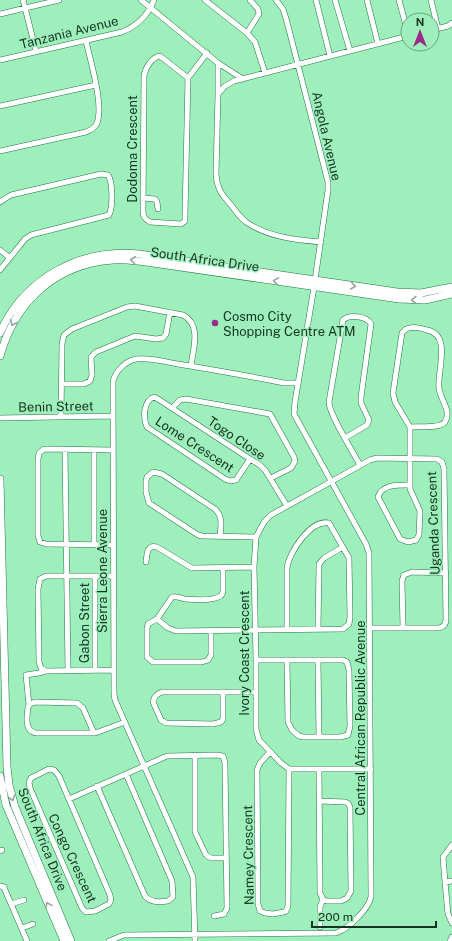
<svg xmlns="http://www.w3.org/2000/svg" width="452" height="941" font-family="'Public Sans',sans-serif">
  <rect width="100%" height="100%" fill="#9eefbb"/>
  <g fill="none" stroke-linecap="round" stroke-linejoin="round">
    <defs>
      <path id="street" d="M23,0L36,51
        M141,0L218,63V94
        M205,0L247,33L255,42L265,73
        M316,0L330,56
        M335,0L350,51
        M367,0L378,44
        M399,0L408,33
        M431,0L438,29
        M0,14L59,0
        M432,30L448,26L452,23
        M247,33L259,14L258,9L250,0
        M160,56L188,78L185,215V221L181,224L150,222C145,219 143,217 143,211L144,76C145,68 152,57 160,56Z
        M0,60L122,32C137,26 148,15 154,0
        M218,63L243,79
        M188,78L207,53
        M0,106L96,85
        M0,151L86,132C91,130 95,128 97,123C104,105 90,59 86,41
        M143,198L155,199L157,202L158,209
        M0,202L11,195L101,174L108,175C113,182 113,207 109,215L31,235L25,239L0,270
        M321,242C296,240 268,237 246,222C241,218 236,212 232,206C222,195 217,189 216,174L218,94L225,86L234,81L408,36
        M0,250L10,258
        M62,384H84L90,381L92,375L91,357L96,352L135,336L156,339L163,338L166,334L170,312
        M173,407L180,400L186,399L270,414L294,457L295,461L291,468L271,478
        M61,416L62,344L64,335L72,329L127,307L135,306L183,315C202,325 193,349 191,366
        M0,418L112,416
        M345,438L367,425L369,420L361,403V397L371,324C367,316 349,314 343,320L329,402C329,414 353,452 360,465
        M65,450L68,670
        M112,450L44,449L39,453L38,459V536L40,542L46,544L113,545
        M250,459L236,480L230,481L225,479L147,427C143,418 143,401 154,397L158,399L250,459L260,465L265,470L287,506
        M409,485C399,485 382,484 378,497L398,535L400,539L408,542L416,540L419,535L420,511L410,489V427L395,402L393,393L402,333L406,329C413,326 420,328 427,330C452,335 437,370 439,388C440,400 452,410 445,422C440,429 418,426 410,427
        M220,536C221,526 223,516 215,509L162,474L153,472L147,477L146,481V492L149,503L198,535L202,536L256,537
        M94,544V450
        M146,562C147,554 147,544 157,547L192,568L254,567
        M95,576V670
        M157,619L168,628L176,631L343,629L349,624L350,617L349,558L329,523C311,519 289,552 287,568V629
        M370,628H439C444,627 446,624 446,619L444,469L442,462L437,459L377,458L370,460L271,515L264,522L256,537L254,567L256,660V729L259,740L281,763L289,769H371
        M403,628L402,581L404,575L412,572L446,573
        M318,629L319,564L324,558L343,547
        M211,631V655L208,660L202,662H153L147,657V628L148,624L157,619L172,597C177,596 180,598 185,599C195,600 212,601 221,596L223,592V568
        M256,660H343L347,662L349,670L350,726L348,735L340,737H303L299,736L292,730L288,722L287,661
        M318,661L319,737
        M113,670L46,671L41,668L39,662L38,589L40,579L46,576H114
        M223,693V719L221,722L213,724L166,723L161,720L153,702C154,696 157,694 162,692H255
        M29,705L26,675L39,673L46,671
        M94,733L83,708L77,703L35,702L30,704L28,707C27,716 24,731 36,733H94L98,732L125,722
        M270,752L260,763L257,770L258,904L260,911L265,913L273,914L284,912L286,911L288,906L289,769
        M195,755V832L206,855L211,858H226
        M49,769L54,770L59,776L110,895L111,900L109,904L95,911L86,912L82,908L30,788L29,782L31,778Z
        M319,769L320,893L323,899L326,901H341L347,898L351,891L350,807L348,803L345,802L320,801
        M97,786L145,896C151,903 160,902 168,901L173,897L172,881L126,774
        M69,799L167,756L217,755L223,756L225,763L227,908L224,914L214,916
        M0,851L2,850
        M452,881L445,882L448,914L452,923
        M445,882L443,857L452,845
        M0,886L4,887L5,890L27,941
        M11,904L24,900
        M320,927V907L323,899
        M22,928L33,924
        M109,941L124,935L336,933C348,929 368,910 371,897L369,553L366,544L294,414L295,402L314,287L328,190V182L287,22L283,9L276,0
        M195,941L193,877L115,700L114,694L113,381C116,371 125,361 136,359C150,357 165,362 178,364C214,370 249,376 284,383H297
        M450,941L452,937"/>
      <path id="secondary" d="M0,333C24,278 81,248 139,254L397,292L421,293L452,287
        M0,356C15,302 55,264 113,260C124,259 135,261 146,262L399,299L425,300L452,294
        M0,479L7,767L9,785L15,807L71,941
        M0,776L6,805L64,941"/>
    </defs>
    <use href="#street" stroke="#227648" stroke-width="6"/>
    <use href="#secondary" stroke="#227648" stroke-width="8"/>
    <use href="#street" stroke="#fff" stroke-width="5"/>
    <use href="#secondary" stroke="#fff" stroke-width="7"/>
  </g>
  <defs><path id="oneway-chevron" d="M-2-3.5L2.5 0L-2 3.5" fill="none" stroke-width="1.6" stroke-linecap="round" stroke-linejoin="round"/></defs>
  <g stroke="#95a49b">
    <use href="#oneway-chevron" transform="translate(133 260) rotate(-173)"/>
    <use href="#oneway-chevron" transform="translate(276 281) rotate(-171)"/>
    <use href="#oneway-chevron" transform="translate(353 286) rotate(9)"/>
    <use href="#oneway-chevron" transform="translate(414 300) rotate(179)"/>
    <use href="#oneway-chevron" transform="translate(13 323) rotate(117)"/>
    <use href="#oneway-chevron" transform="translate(12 798) rotate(73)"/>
    <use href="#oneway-chevron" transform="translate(48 905) rotate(-114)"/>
  </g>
  <circle fill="#9b2b8a" stroke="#9eefbb" stroke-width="1.5" cx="215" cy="323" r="4"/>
  <g text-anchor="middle" stroke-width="3" stroke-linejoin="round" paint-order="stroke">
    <g font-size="13" fill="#133521" stroke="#9eefbb">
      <text transform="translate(69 32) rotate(-14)" y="5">Tanzania Avenue</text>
      <text transform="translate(327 136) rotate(77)" y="5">Angola Avenue</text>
      <text transform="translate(132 149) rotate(-90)" y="5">Dodoma Crescent</text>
      <text transform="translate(205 259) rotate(8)" y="5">South Africa Drive</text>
      <text transform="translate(56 406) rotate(-1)" y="5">Benin Street</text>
      <text transform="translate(237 438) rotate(34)" y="5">Togo Close</text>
      <text transform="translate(195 444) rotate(33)" y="5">Lome Crescent</text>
      <text transform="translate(433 523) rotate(-92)" y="5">Uganda Crescent</text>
      <text transform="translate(102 571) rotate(-90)" y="5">Sierra Leone Avenue</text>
      <text transform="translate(84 623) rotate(-90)" y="5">Gabon Street</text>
      <text transform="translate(244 653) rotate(-90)" y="5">Ivory Coast Crescent</text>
      <text transform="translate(360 718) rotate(-90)" y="5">Central African Republic Avenue</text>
      <text transform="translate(43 839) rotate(68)" y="5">South Africa Drive</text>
      <text transform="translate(248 855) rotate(-91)" y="5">Namey Crescent</text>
      <text transform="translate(73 858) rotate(65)" y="5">Congo Crescent</text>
    </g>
    <g font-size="13" fill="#133521" stroke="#9eefbb" text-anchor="start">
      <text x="223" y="321">Cosmo City<tspan x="223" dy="15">Shopping Centre ATM</tspan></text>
    </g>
  </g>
  <g transform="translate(420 32)"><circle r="19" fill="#9eefbb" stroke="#66a57d"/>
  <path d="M0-3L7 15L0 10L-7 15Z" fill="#9b2b8a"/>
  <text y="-6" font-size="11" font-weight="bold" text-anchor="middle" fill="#133521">N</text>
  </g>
  <path d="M312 921v6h124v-6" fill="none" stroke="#133521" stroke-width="2"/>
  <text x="318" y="921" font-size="12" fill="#133521" stroke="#9eefbb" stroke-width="3" paint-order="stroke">200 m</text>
</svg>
